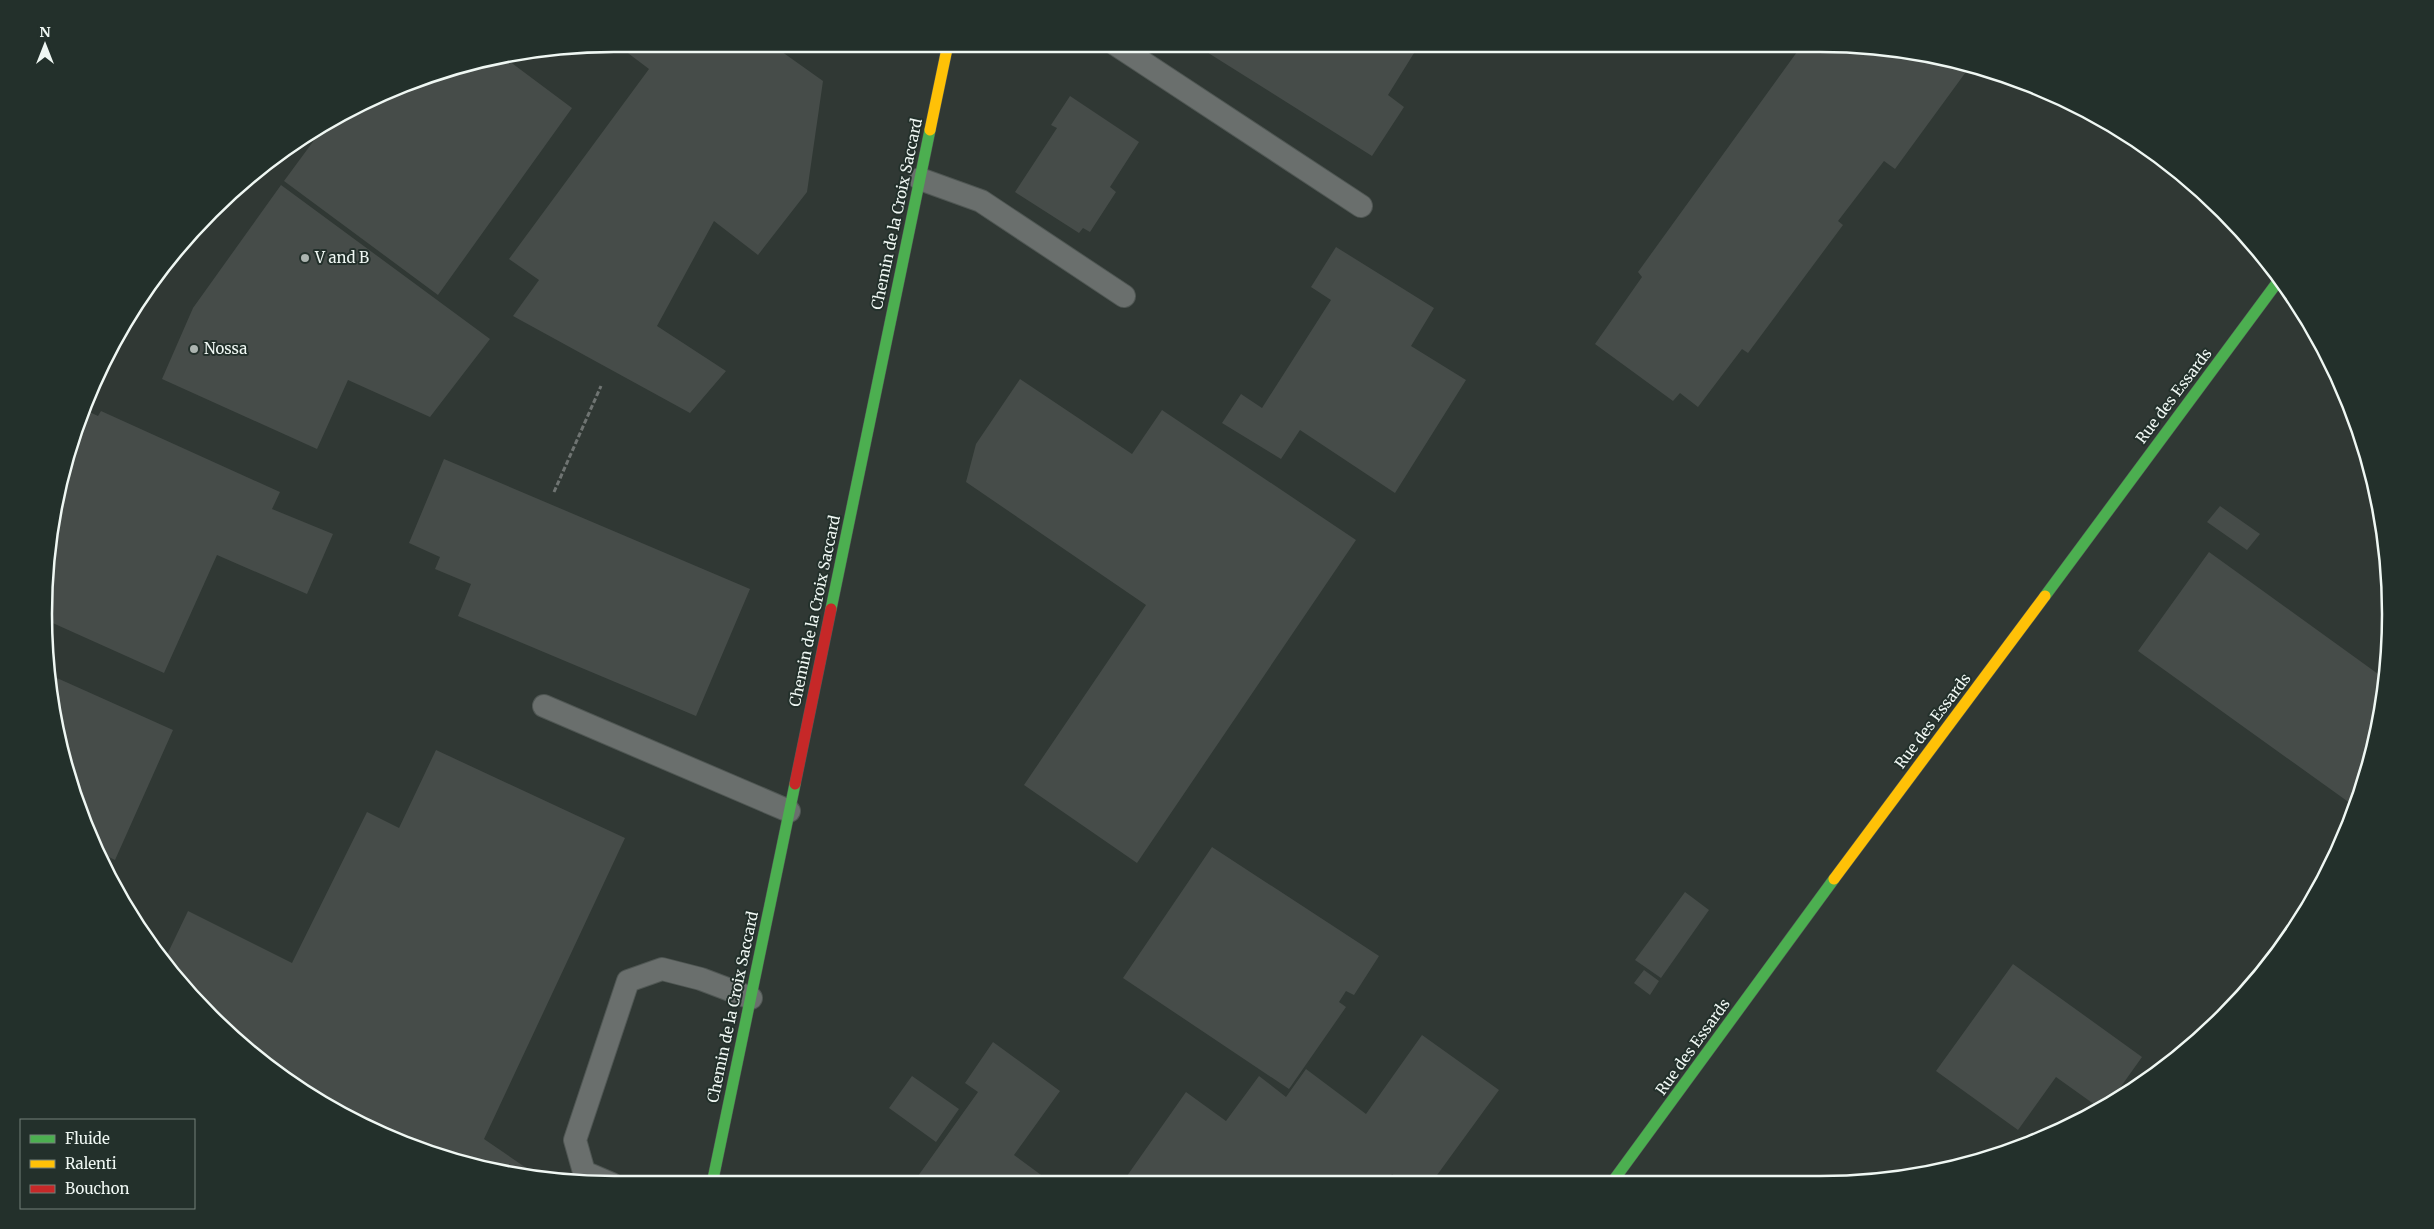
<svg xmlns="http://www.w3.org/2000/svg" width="2434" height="1229" font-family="Merriweather,serif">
  <rect width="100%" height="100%" fill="#303834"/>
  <path fill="#464c49" d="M616,44H771L823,81L807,192L758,255L714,221L657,326L726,371L690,413L513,316L539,280L509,259L649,69Z
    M1194,44H1301L1419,45L1388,95L1404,107L1372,156Z
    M1802,45H1857L1971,65L1895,169L1884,161L1838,221L1843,225L1748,353L1742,349L1698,407L1680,393L1673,401L1595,344L1642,277L1638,272Z
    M501,55L572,108L438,295L284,181L329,120L431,74Z
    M1070,96L1139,142L1110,187L1116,192L1090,232L1083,228L1079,233L1015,192L1057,128L1051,125Z
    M281,185L490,339L430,417L348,380L317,449L162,379L193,308Z
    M1336,247L1434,308L1411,346L1466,380L1395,493L1300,430L1281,459L1222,423L1241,394L1262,408L1331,300L1311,287Z
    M1020,379L1132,454L1162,410L1356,540L1137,863L1024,785L1146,605L966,482L976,444Z
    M83,409L98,416L101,411L280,492L272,509L333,534L307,594L217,555L164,673L46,620L45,577L55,503Z
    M444,459L750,589L696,716L458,616L471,584L435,569L440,557L409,543Z
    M2220,506L2260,534L2247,550L2207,522Z
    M2209,552L2385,679L2371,762L2354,806L2138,651Z
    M48,674L173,730L115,860L97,851L63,762L49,689Z
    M436,750L625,838L484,1139L541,1178L467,1166L362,1127L297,1089L211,1018L164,961L188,911L292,963L367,812L399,828Z
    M1212,847L1379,956L1354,995L1346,991L1339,1002L1346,1007L1289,1089L1123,978Z
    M1685,892L1709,910L1661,978L1635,960Z
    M2013,964L2142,1057L2112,1099L2098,1107L2056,1077L2018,1130L1936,1071Z
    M1644,970L1659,981L1650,995L1634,983Z
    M1422,1035L1499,1090L1432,1182H1402L1392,1174L1387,1182L1122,1183L1186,1092L1226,1121L1259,1076L1286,1097L1306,1069L1366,1114Z
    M993,1042L1060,1091L1014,1155L1052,1183H913L978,1092L965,1083Z
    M912,1076L959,1109L936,1142L889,1108Z"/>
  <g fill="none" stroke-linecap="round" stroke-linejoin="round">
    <defs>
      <path id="lane" d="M1115,44L1361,206
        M920,179L981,201L1124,296
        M544,706L789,811
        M612,1184L584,1172L575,1140L628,981L662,969L701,979L751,998"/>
      <path id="fast" d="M2045,596L2279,280
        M831,609L930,130
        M1613,1181L1834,879
        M712,1184L795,784"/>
      <path id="slow" d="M930,130L948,44
        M1834,879L2045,596"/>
      <path id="jam" d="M795,784L831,609"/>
    </defs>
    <use href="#lane" stroke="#505754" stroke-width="24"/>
    <use href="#fast" stroke="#505754" stroke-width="12"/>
    <use href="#slow" stroke="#505754" stroke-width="12"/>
    <use href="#jam" stroke="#505754" stroke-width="12"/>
    <path stroke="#6f7472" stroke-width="3" stroke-dasharray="5 2.5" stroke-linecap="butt" d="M554,492L601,386"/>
    <use href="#lane" stroke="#6a6f6d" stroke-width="22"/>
    <use href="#fast" stroke="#4caf50" stroke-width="11"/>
    <use href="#slow" stroke="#ffc107" stroke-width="11"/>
    <use href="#jam" stroke="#c62828" stroke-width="11"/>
  </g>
  <g fill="#acb4b0" stroke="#23302b" stroke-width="2">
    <circle cx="305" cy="258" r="5"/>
    <circle cx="194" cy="349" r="5"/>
  </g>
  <g text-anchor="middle" stroke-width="4" stroke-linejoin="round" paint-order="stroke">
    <g font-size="15" fill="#eff7f3" stroke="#23302b">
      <text transform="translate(897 214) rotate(-78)" y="5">Chemin de la Croix Saccard</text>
      <text transform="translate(2174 396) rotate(-53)" y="5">Rue des Essards</text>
      <text transform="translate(815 611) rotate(-78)" y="5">Chemin de la Croix Saccard</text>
      <text transform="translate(1933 721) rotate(-53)" y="5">Rue des Essards</text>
      <text transform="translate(733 1007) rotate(-78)" y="5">Chemin de la Croix Saccard</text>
      <text transform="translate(1693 1047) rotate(-54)" y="5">Rue des Essards</text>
    </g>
    <g font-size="15" fill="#eff7f3" stroke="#23302b" text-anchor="start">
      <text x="315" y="263">V and B</text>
      <text x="204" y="354">Nossa</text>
    </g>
  </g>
  <path d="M0 0H2434V1229H0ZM614 52H1820A562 562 0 0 1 2382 614V614A562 562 0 0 1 1820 1176H614A562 562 0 0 1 52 614V614A562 562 0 0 1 614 52Z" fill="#23302b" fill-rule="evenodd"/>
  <path fill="none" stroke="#eff7f3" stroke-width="2.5" d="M614 52H1820A562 562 0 0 1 2382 614V614A562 562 0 0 1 1820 1176H614A562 562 0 0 1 52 614V614A562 562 0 0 1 614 52Z"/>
  <rect x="20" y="1119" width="175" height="90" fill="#23302b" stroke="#75807b"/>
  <rect x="30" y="1135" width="25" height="8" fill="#4caf50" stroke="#75807b"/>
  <text x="65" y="1144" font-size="15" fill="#eff7f3">Fluide</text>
  <rect x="30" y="1160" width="25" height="8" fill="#ffc107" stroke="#75807b"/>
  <text x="65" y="1169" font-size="15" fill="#eff7f3">Ralenti</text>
  <rect x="30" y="1185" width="25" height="8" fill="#c62828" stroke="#75807b"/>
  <text x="65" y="1194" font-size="15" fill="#eff7f3">Bouchon</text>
  <g transform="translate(45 45)" stroke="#23302b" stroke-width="4" paint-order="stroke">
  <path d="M0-4L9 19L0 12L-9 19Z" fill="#eff7f3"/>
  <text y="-8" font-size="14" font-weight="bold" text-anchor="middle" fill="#eff7f3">N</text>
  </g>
</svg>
